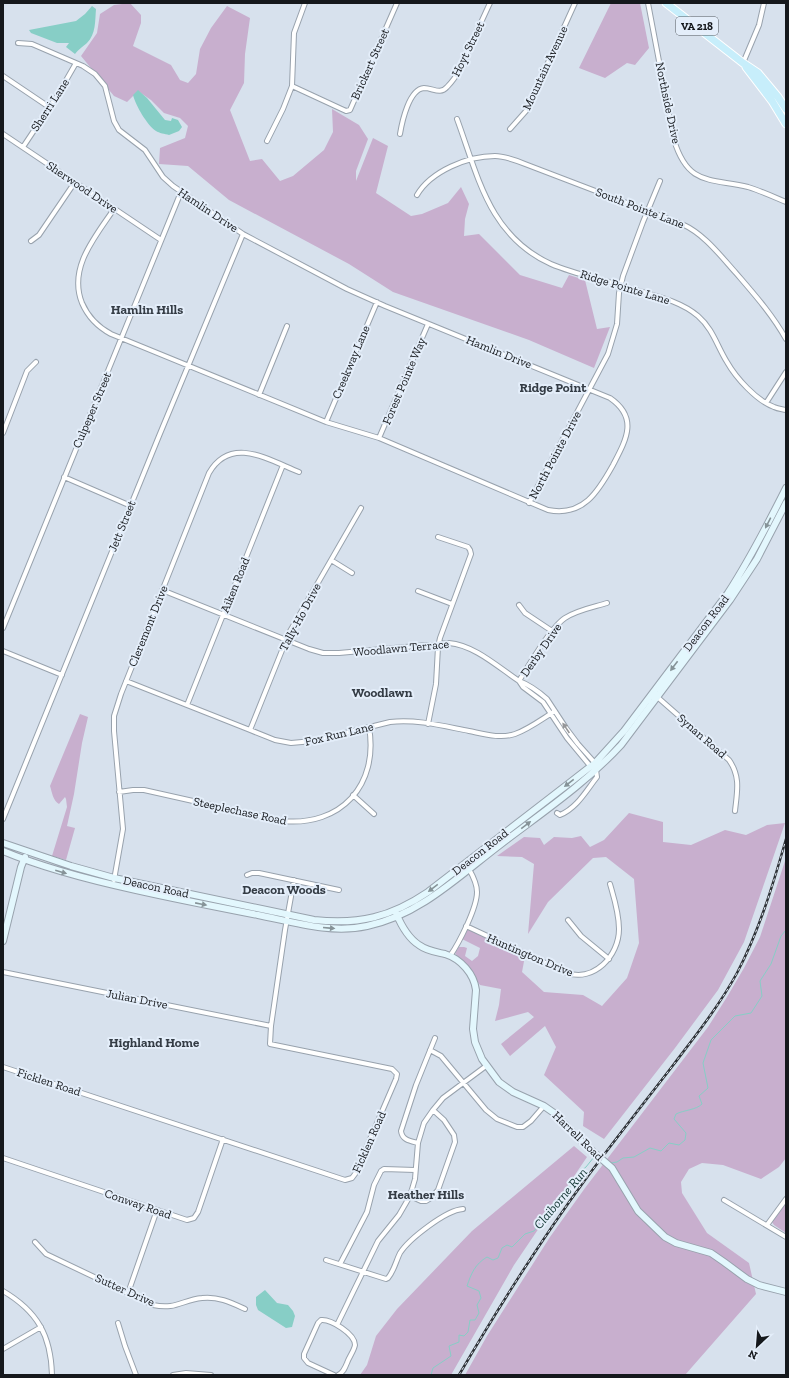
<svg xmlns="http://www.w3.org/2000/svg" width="789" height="1378" font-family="'Zilla Slab',serif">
  <rect width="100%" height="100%" fill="#d7e1ed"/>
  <path fill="#c8afce" d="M130,3L141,15V23L133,46L171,65L180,80L188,83L196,74L200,49L211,28L227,6L250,18L245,54L244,83L230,110L250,161L262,159L280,181L293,176L324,150L333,132L332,109L359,125L368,139L356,171V181L373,138L388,146L376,193L411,216L422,214L448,203L461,187L469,204L465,219L464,236L479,234L520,275L562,288L569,275L585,280L597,329L610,327L594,368L529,340L393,292L349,264L229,200L188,166L159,164L160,148L185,138L188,126L180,118L164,113L151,100L138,91L127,102L114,96L81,56L97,33L100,14L114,5Z
    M611,3H640L649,48L635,65L627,63L605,78L579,68Z
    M80,714L88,717L82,743L74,794L67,826L75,828L66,860L52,856L67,807L66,799L65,797L59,804C53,801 52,792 50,786Z
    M629,813L663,822V842L691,845L725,830L746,835L767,825L785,823L744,942L718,990L675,1048L604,1139L583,1126L584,1112L544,1075L556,1047L545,1026L510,1056L501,1044L534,1017L528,1012L495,1021L499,1005L501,989L480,985L455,953L459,947H464L467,948L465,956L472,961L478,956L480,948L462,939V937L466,928L523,954L525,956L522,972L544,992L583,995L602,1006L627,978L639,943L634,879L606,857L593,858L548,902L528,934L534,864L522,857L497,856L524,837L540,838L544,845L554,837L572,838L581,836L590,847L604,840Z
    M786,858V1158L779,1167L761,1179L723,1165L702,1163L689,1169L681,1182L682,1193L707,1233L749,1263L756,1294L685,1375H465L487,1336L550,1237L585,1188L708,1027L727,997L744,968L760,937Z
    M574,1146L587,1157L514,1265L451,1375H360L367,1365L376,1336L397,1309L472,1231Z
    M786,1203V1233L774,1225L772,1222L774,1218Z"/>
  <path fill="#87cec6" d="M92,6L96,9C95,21 96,34 87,43C82,47 79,49 75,54L66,47L69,43H57L31,33L29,30L76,21L85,14Z
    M138,90L147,98L165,120L171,121L172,118L178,120L182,127L179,131L169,135C165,134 159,133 156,131C147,125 136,106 133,95Z
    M265,1290L277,1303L288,1305L293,1311L295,1316L292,1327L286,1328L258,1310L256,1305V1297Z"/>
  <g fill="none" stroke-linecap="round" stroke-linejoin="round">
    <path stroke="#87cec6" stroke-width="1" d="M611,1163L617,1162L623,1158L634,1157L650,1148L661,1151L669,1143L679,1145L685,1140L686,1133L674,1119L676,1114C684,1110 696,1110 702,1104L699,1096L708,1088L703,1063L711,1040L735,1016L751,1013L762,996L760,981L771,964L781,936L786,930
      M431,1375L433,1368L451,1356L449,1346L459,1342V1335L464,1336L468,1332L470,1320H475L479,1313L477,1305L481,1298L479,1291L467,1286C471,1274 475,1264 487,1257L493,1260L498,1258L502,1248L507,1245L512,1247L525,1234L534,1231L572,1184L581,1171L586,1167L594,1157"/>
    <defs>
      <path id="street" d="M648,3L674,140C688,186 710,178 748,187C761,191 774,197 786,202
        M18,43L32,44L83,66L95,74L105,86L114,121L119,130L145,150L163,177L173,186L243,234L347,289L385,306L610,398C639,418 626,440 613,465C598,492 583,517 548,510L379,438L326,422L111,334C98,327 88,317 82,303C68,268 95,237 114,209
        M743,63L759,25L764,3
        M3,76L49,107
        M292,86L346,111L350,110L397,3
        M457,119C478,176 489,236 551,264C574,274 601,279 626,287C650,295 678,299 698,316C713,329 717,346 727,362C736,378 757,401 774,407C778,409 782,409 786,410
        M510,129L526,111L575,3
        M3,134L161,240
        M400,134C402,122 409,89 424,88C433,88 440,95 447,87C458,76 464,62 470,48C476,33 483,18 490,3
        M267,141L283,109L292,86L294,33L305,3
        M23,147L57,96L76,63
        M417,195C431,171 468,156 495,156C505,156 515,160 525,164L682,224C704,234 719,254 736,273C754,294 772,314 786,339
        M31,241L39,235L75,182
        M259,395L287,326
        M766,403L786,372
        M326,422L377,302
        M3,433L27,371L36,362
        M379,438L428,324
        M64,477L131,506
        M529,503L608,354L617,324L619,293L623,276L643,222L660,181
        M331,560L352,573
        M162,590L309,649L323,653H339L449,643C474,645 498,667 519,681C530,685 538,691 547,699L566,728L578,744L595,763L597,777C586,791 577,808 560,815L557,813
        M418,591L452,604
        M519,605L525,613L552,631
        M3,628L181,192
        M3,651L62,675
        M126,681L250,730L275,740L291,743L313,741L390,722C417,719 443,726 469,731C484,734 500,739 515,734C529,729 542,719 555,711
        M519,681C529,665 551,627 565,618C577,610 594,607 607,603
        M519,681L523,687L543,702L567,738L591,767
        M655,695L729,760C741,777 737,792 735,811
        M187,705L283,465
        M428,724L436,684L438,647L440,638L471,554L470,550L468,547L438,537
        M250,730L289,633L361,508
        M119,792L133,790H144L282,821C341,827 379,785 369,727
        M353,795L374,814
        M3,819L159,436L243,234
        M247,875L252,873H259L339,890
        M114,880L123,829L114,731V716L121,694L209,473C231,435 269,460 299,472
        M568,920L581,936L609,959
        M466,926L567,973C594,982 619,956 619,929C619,913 614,898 610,884
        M450,956C459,943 477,908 477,892C477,884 473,876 469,869
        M3,972L271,1026
        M430,1050L441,1056L486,1110L497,1119L517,1127H523L531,1121L544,1106
        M3,1067L345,1180L352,1178L355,1174L396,1079L397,1074L392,1069L270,1044L271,1026L285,930L294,880
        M418,1143C410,1141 402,1140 401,1131L416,1085L435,1038
        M3,1158L187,1220L194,1218L198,1212L223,1139
        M410,1196L421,1201H426L431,1198L438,1190L455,1142L454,1135L444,1120L433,1110
        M724,1200L786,1237
        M767,1225L786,1199
        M35,1242L46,1254L153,1305C176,1310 182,1300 202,1298C218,1296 232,1303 245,1309
        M326,1260L386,1279L388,1278C394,1271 396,1261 400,1253C409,1239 446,1210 463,1209
        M340,1264L367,1212L374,1185L381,1171L384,1169L415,1170
        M3,1291C37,1311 51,1335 52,1375
        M128,1293L157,1210
        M118,1323L125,1346L136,1375
        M337,1325L378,1241L399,1215L410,1196L415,1179L418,1143L424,1123L433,1110L443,1098L486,1066
        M3,1349L41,1327
        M173,1375L186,1373L211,1375
        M334,1375L308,1363L304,1358V1354L318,1323L321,1320C331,1319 355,1334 355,1345C354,1351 349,1357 347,1363C345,1368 343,1373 338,1375"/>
      <path id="secondary" d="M3,843L71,866L114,878L314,920C359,925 391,917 428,892L572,781L595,763L624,731L728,593C750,559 768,524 786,488
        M3,851C46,869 90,880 136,890C176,899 217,907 258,915C293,922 331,934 367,926C420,915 460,875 501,844C543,812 586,783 621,745L730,600L757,559L786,503
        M396,913C401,925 408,938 419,945C427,951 436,952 445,954C461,959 474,974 476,990L473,1029L475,1042L482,1059L499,1082L513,1092L544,1106L554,1113L582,1142L612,1168L638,1211L665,1237L676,1243L711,1253L724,1262L747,1279L759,1285L786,1292
        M3,941L21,867L25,857"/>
      <path id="primary" d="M666,3L743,63L758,73L778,97L786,109
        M746,67L772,101L786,124"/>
    </defs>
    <use href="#street" stroke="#98a2ad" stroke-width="6"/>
    <use href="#secondary" stroke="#98a2ad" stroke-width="8"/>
    <use href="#primary" stroke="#fff" stroke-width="9"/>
    <use href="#street" stroke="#fff" stroke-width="4"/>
    <use href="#secondary" stroke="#e3f7fd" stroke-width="6"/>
    <use href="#primary" stroke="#c7eefb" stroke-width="7"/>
    <defs>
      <path id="rail" d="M459,1375C498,1308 539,1243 585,1180C614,1141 644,1103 674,1064C696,1035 719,1006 737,973C759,931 773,885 786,839"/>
    </defs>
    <use href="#rail" stroke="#2e3237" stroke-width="2.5"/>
    <use href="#rail" stroke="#e4eefa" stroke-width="1" stroke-dasharray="3" stroke-linecap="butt"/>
  </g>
  <defs><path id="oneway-solid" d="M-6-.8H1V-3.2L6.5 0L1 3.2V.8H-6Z"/></defs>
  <g fill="#869398">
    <use href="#oneway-solid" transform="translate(768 523) rotate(117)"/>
    <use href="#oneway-solid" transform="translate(674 666) rotate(127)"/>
    <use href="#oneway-solid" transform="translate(569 783) rotate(142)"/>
    <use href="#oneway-solid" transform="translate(526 825) rotate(-37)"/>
    <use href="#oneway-solid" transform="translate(61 872) rotate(16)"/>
    <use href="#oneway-solid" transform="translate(433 888) rotate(143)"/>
    <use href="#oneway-solid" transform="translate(201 904) rotate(11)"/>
    <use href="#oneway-solid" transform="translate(329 928) rotate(5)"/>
  </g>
  <use fill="#969799" href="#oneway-solid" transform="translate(566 728) rotate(-124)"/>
  <g text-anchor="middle" stroke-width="4" stroke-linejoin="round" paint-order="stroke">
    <rect fill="#e4eefa" stroke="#53585f" stroke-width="1" x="676" y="17" width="42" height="18" rx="3"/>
    <g font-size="11" font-weight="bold" fill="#15181c">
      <text x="697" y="30">VA 218</text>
    </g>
    <g font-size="12" fill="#15181c" stroke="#e4eefa">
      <text transform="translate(468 49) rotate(-64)" y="4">Hoyt Street</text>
      <text transform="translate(370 64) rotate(-66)" y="4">Brickert Street</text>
      <text transform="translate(545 68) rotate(-65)" y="4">Mountain Avenue</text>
      <text transform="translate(668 103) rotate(78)" y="4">Northside Drive</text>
      <text transform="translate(50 105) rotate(-57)" y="4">Sherri Lane</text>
      <text transform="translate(82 187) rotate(34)" y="4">Sherwood Drive</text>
      <text transform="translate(640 208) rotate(21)" y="4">South Pointe Lane</text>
      <text transform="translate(208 210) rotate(34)" y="4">Hamlin Drive</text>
      <text transform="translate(625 287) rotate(17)" y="4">Ridge Pointe Lane</text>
      <text transform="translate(499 352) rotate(22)" y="4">Hamlin Drive</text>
      <text transform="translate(351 362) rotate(-67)" y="4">Creekway Lane</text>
      <text transform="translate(404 381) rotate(-67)" y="4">Forest Pointe Way</text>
      <text transform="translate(92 410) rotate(-67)" y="4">Culpeper Street</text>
      <text transform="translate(555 455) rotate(-62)" y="4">North Pointe Drive</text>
      <text transform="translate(122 526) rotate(-68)" y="4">Jett Street</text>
      <text transform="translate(235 585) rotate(-68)" y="4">Aiken Road</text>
      <text transform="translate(300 617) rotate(-62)" y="4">Tally-Ho Drive</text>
      <text transform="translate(706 623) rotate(-53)" y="4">Deacon Road</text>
      <text transform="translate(148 626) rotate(-68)" y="4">Cleremont Drive</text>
      <text transform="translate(401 648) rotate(-5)" y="4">Woodlawn Terrace</text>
      <text transform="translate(541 650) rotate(-55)" y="4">Derby Drive</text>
      <text transform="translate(339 734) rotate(-13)" y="4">Fox Run Lane</text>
      <text transform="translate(702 736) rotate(41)" y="4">Synan Road</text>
      <text transform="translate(240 811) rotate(12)" y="4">Steeplechase Road</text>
      <text transform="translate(480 852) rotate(-38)" y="4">Deacon Road</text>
      <text transform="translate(156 887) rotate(12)" y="4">Deacon Road</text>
      <text transform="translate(530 955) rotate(23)" y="4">Huntington Drive</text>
      <text transform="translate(137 999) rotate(11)" y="4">Julian Drive</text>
      <text transform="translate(49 1082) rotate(18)" y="4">Ficklen Road</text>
      <text transform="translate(578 1136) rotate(44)" y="4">Harrell Road</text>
      <text transform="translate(369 1142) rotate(-66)" y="4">Ficklen Road</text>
      <text transform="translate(138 1204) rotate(19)" y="4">Conway Road</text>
      <text transform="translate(125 1290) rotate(24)" y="4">Sutter Drive</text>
    </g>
    <g font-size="13" font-weight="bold" fill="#343c45" stroke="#e4eefa">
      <text x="147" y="314">Hamlin Hills</text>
      <text x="553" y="392">Ridge Point</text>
      <text x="382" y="697">Woodlawn</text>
      <text x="284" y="894">Deacon Woods</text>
      <text x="154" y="1047">Highland Home</text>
      <text x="426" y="1199">Heather Hills</text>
    </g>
    <g font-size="13" font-style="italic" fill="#123532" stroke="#e4eefa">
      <text transform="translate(560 1198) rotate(-50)" y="5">Claiborne Run</text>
    </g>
  </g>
  <rect width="789" height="1378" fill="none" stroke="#15181c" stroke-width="8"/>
  <g transform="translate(757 1346) rotate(206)" stroke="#e4eefa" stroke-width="3" paint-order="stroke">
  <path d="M0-3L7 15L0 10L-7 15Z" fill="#15181c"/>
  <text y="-6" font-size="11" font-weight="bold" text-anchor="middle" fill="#15181c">N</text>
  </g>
</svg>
